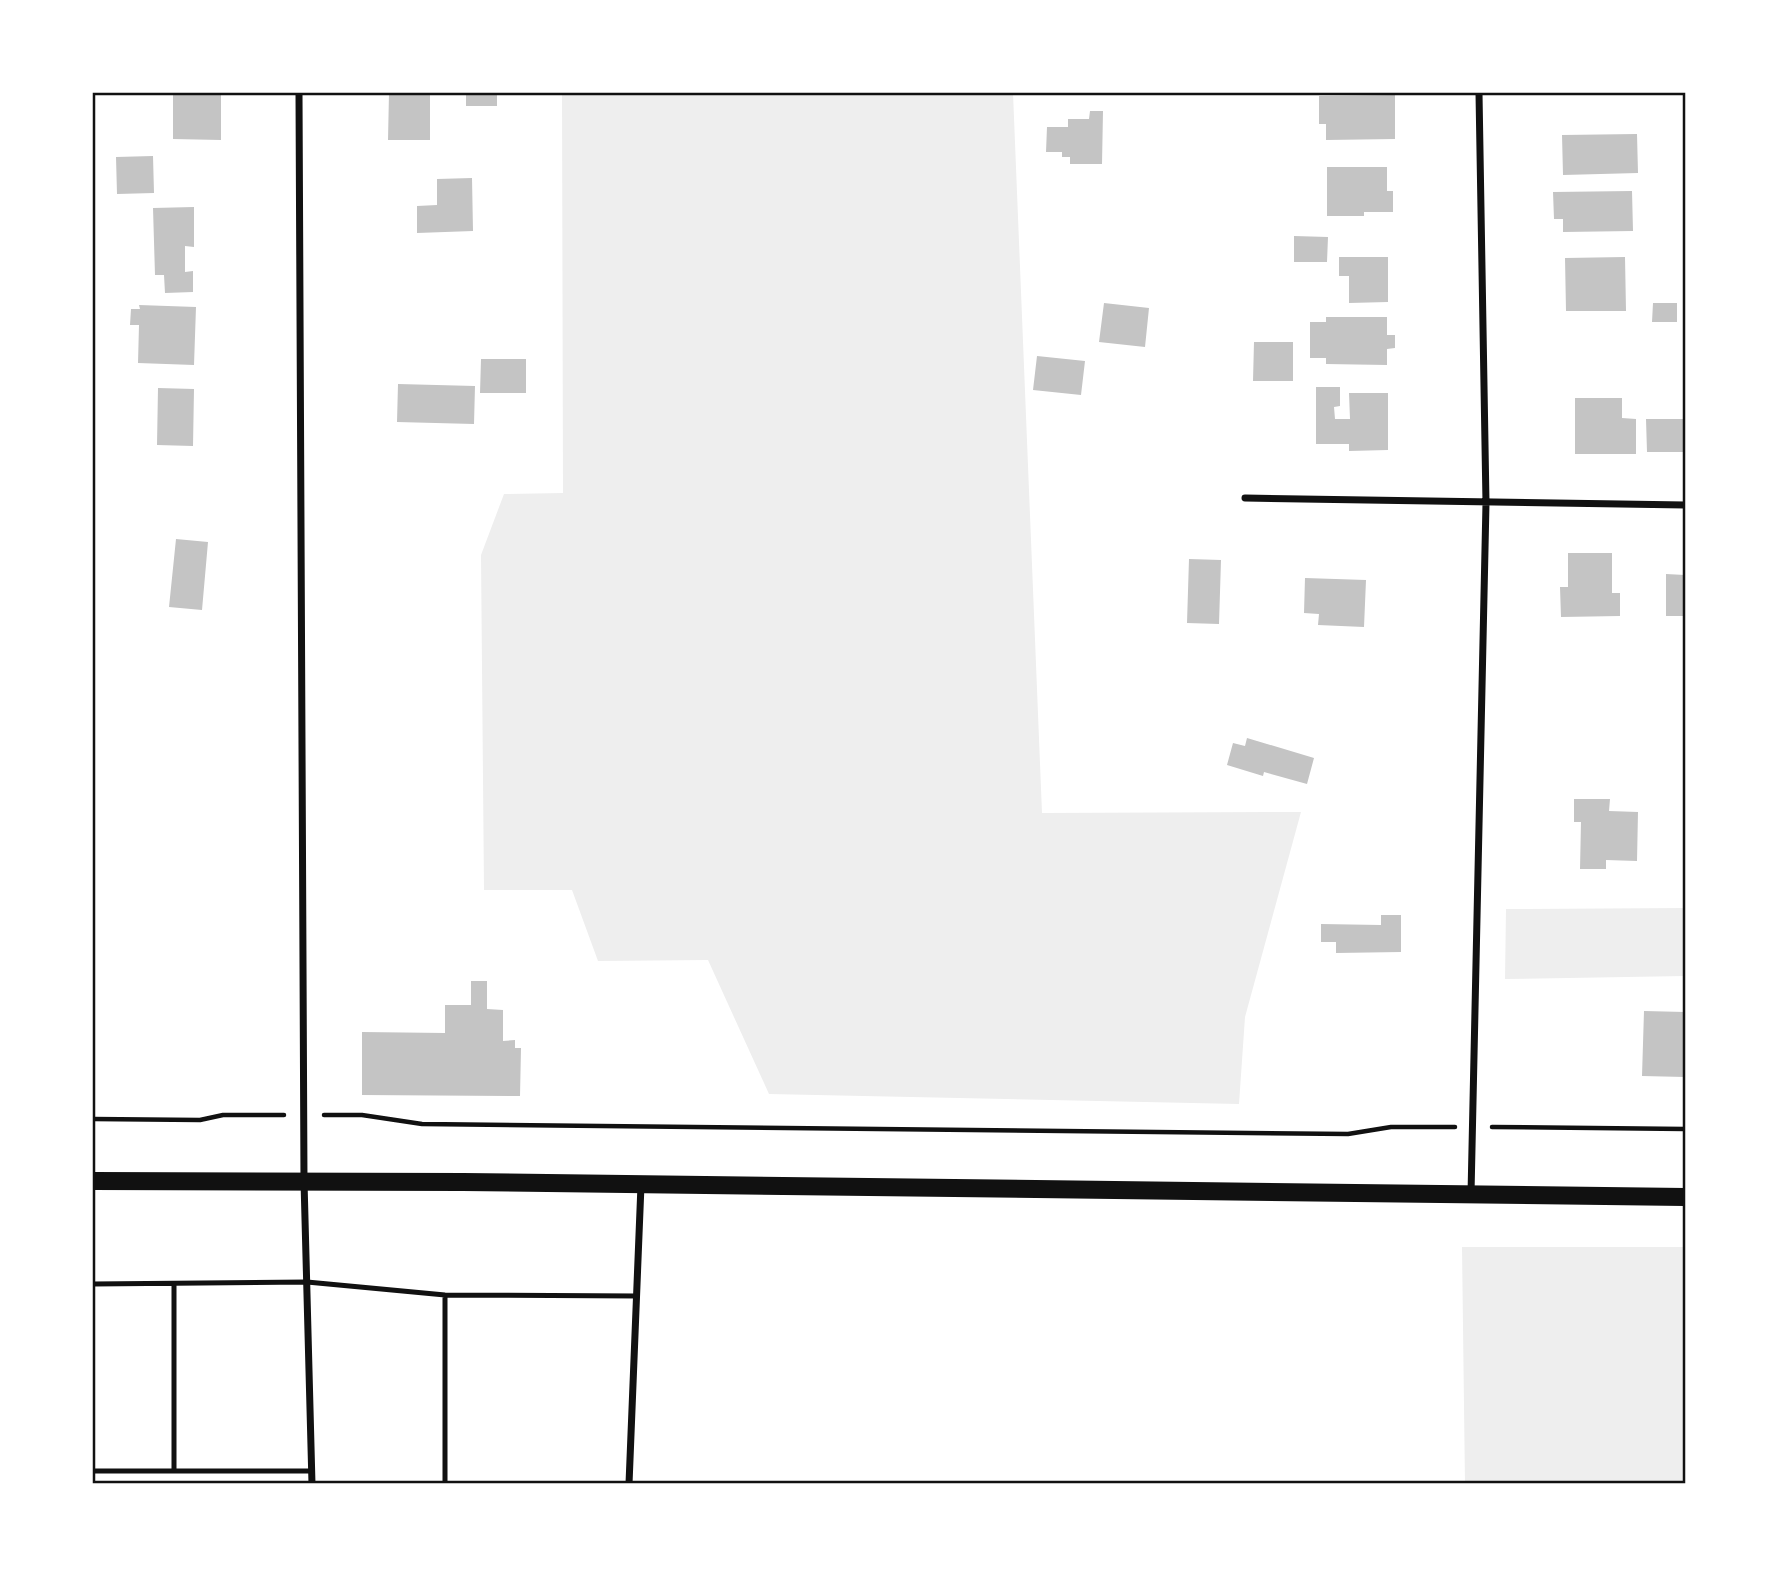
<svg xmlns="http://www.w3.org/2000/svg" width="1778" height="1577" font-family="Jost,sans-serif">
  <rect width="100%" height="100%" fill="#fff"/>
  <path fill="#eee" d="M562,93H1013L1042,813L1301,812L1245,1017L1239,1104L769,1094L708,960L598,961L572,890H484L481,555L504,494L563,493Z
    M1685,908V976L1505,979L1506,909Z
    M1462,1247H1685V1484H1465Z"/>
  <path fill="#c4c4c4" d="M173,93H221V140L173,139Z
    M389,93H430V140H388Z
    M466,93H497V106H466Z
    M1395,95V139L1326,140V124H1319V96Z
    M1090,111H1103L1102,164H1070V157H1062V152H1046L1047,127H1068V119H1089Z
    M1637,134L1638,173L1563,175L1562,135Z
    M153,156L154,193L117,194L116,157Z
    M1327,167H1387V191H1393V212H1364V216H1327Z
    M472,178L473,231L417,233V206L437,205V179Z
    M1632,191L1633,231L1563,232V219H1554L1553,192Z
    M194,207V247L185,246V272L193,271V292L165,293L164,275H155L153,208Z
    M1294,236L1328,237L1327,262H1294Z
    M1339,257H1388V302L1349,303V276H1339Z
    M1625,257L1626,311H1566L1565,258Z
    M1104,303L1149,308L1145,347L1099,342Z
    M1653,303H1677V322H1652Z
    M139,305L196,307L194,365L138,363L139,325H130L131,309H140Z
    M1326,317H1387V335H1395V348L1387,349V365L1326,364V358H1310V322H1326Z
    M1254,342H1293V381H1253Z
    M1037,356L1085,361L1081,395L1033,390Z
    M481,359H526V393H480Z
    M398,384L475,386L474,424L397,422Z
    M1316,387H1340V406L1334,407L1335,419H1350L1349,393H1388V450L1349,451V444H1316Z
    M158,388L194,389L193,446L157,445Z
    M1575,398H1622V418L1636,419V454H1575Z
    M1646,419H1685V452H1647Z
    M176,539L208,542L202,610L169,607Z
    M1568,553H1612V593H1620V616L1561,617L1560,587H1568Z
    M1189,559L1221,560L1219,624L1187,623Z
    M1666,574L1685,575V616H1666Z
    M1305,578L1366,580L1364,627L1318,625L1319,614L1304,613Z
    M1247,738L1314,758L1307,784L1264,772L1263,776L1227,765L1233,743L1245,746Z
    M1574,799H1610L1609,811L1638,812L1637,861L1606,860V869H1580L1581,822H1574Z
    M1381,915H1401V952L1336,953V942H1321V924L1381,925Z
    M471,981H487V1009L503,1010V1041L515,1040V1048H521L520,1096L362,1095V1032L445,1033V1005H471Z
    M1644,1011L1685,1012V1077L1642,1076Z"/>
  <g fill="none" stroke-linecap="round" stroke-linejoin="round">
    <path stroke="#111" stroke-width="4.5" d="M324,1115H362L422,1124L1348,1134L1391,1127H1455
      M93,1119L200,1120L223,1115H284
      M1492,1127L1685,1129"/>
    <path stroke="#111" stroke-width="5" d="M93,1284L307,1282L445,1295L637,1296
      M445,1295V1484
      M174,1470V1284
      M93,1471H312"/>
    <path stroke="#111" stroke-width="7" d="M299,93L304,1181L312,1484
      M1245,498L1685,505
      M1471,1194L1486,503L1479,93
      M629,1484L641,1185"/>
    <path stroke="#111" stroke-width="18" d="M93,1181L463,1182L1685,1197"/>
  </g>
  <rect width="1778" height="1577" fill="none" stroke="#ffffff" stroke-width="189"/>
  <rect x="94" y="94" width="1590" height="1388" fill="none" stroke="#111" stroke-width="2.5"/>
</svg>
